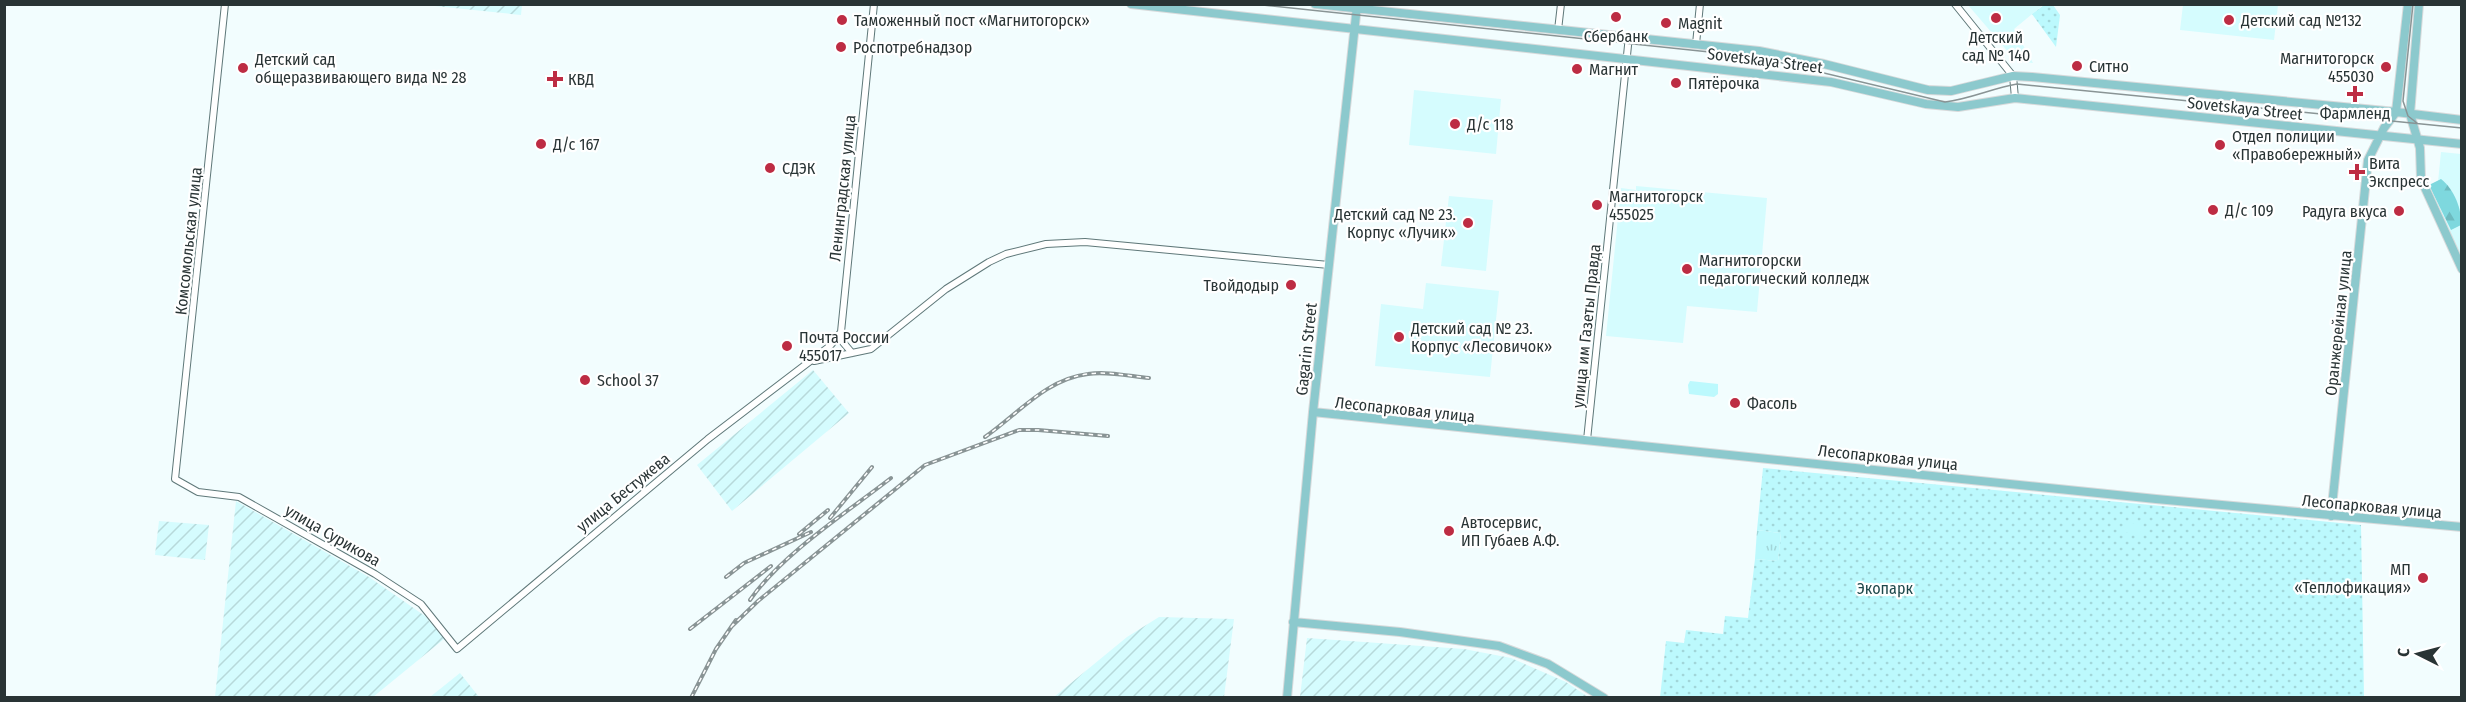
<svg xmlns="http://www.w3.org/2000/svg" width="2466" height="702" font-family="'Fira Sans Condensed',sans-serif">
  <defs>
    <pattern id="industrial-furrows" width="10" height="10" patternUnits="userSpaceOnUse" patternTransform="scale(1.5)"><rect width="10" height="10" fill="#d5fcfe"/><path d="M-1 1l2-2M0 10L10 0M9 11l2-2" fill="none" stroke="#b7d9da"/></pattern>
    <pattern id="grass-tufts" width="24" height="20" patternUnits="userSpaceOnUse" patternTransform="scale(1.5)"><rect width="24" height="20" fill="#bcf9fd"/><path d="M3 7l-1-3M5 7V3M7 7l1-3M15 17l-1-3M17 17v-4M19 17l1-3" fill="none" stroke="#a2d6d9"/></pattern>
    <pattern id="forest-firs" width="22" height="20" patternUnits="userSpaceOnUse" patternTransform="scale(1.5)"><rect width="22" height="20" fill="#7ed8de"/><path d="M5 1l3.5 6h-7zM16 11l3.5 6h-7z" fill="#6dbabf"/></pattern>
    <pattern id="park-dots" width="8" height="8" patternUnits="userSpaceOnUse" patternTransform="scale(1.5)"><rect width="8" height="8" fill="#bcf9fd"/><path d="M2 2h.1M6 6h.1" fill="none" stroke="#a2d6d9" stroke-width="1.8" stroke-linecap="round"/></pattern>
  </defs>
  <rect width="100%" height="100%" fill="#f2fdfe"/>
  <path fill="#d5fcfe" d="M1968,5H2043L2014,29L2033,63L2016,61Z
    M2183,5H2278L2274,40L2180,30Z
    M1414,90L1501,99L1496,154L1409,145Z
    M2441,152L2461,154V257L2429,187L2438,182Z
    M1636,186L1767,198L1757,312L1687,306L1683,343L1606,336L1621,188L1636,190Z
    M1449,196L1493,200L1486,271L1441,266Z
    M1426,283L1499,291L1490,377L1375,366L1381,304L1423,309Z"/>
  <path fill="url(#industrial-furrows)" d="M425,5H522L521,15Z
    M813,370L849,413L732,511L697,465Z
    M236,501L369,577L425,616L444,639L373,697H215Z
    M159,521L209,525L205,560L155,555Z
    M1159,617L1234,619L1224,697H1054L1127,637Z
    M1307,638L1464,649L1511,658L1566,682L1588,697H1300Z
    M460,673L479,697H430Z"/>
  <path fill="url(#grass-tufts)" d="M1757,530L1781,533L1778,561L1755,559Z"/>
  <path fill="url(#forest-firs)" d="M2441,179C2454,189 2462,209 2461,225L2451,230L2429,185Z"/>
  <path fill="url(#park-dots)" d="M2044,5H2053L2060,15L2056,47L2032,14Z
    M1763,468L2361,525L2364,697L1660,698L1666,641L1684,643L1686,630L1723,634L1725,616L1748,618L1755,559L1778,561L1781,533L1757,530Z"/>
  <path fill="#bcf9fd" d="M1690,381L1718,384V394L1714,397L1689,394L1688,385Z
    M2125,521L2142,526L2140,536L2122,531Z"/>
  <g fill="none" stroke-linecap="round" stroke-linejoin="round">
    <defs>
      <path id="minor" d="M225,4L175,479L198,492L239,497L375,574L421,604L457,649L708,439L830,346L841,332L874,4
        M1955,4L2013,76L2015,98
        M1558,30L1561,4
        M1696,44L1700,4
        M841,332V340L852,353
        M814,361L871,349L946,289L989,262L1006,254L1046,244L1085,242L1329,265
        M1587,440L1629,36"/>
      <path id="major" d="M1131,4L1831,82L1926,104L1958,107L2015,98L2462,144
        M1315,4L1759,51L1824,64L1928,90L1951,91L2013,76L2032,77L2396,112L2408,4
        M2419,4L2410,114L2420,148L2421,179L2462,269
        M1313,412L2156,499L2462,527
        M2331,516L2368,160L2384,128L2396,112L2462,120
        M1293,622L1400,632L1499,646L1548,664L1604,698
        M1287,698L1313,412L1357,6"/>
    </defs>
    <use href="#minor" stroke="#5f7879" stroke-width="8"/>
    <use href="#major" stroke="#d8dadb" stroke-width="10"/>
    <use href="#minor" stroke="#fff" stroke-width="6"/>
    <use href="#major" stroke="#8cc9cd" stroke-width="8"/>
    <path stroke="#899495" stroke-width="1.5" d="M1253,4L1757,57L1945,102C1970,99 1993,88 2017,84L2462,128
      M2413,4L2403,101L2408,116L2417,123"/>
    <defs>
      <path id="rail" d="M985,437C1018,414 1046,379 1088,374C1107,371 1129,376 1149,378
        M830,518L872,467
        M799,534L828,510
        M726,577L744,563L811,532
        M750,600C782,554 846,513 891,478
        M731,627L758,601L925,465L1019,430H1038L1108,436
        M690,629L771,566
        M691,698L716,649L736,620"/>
    </defs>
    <use href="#rail" stroke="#899495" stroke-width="4"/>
    <use href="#rail" stroke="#fff" stroke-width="1.5" stroke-dasharray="4.5" stroke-linecap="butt"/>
  </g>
  <g fill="#bd2c43" stroke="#fff" stroke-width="2">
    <circle cx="1616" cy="17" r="6"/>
    <circle cx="1996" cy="18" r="6"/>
    <circle cx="842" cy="20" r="6"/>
    <circle cx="2229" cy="20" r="6"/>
    <circle cx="1666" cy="23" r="6"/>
    <circle cx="841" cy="47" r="6"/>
    <circle cx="2077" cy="66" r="6"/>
    <circle cx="2386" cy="67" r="6"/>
    <circle cx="243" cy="68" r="6"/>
    <circle cx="1577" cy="69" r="6"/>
    <path d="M552 70h6v6h6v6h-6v6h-6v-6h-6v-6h6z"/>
    <circle cx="1676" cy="83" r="6"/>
    <path d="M2352 85h6v6h6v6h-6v6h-6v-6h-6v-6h6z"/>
    <circle cx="1455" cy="124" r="6"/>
    <circle cx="541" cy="144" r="6"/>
    <circle cx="2220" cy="145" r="6"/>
    <circle cx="770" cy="168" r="6"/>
    <path d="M2354 163h6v6h6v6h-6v6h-6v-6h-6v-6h6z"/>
    <circle cx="1597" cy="205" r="6"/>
    <circle cx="2213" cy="210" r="6"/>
    <circle cx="2399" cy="211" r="6"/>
    <circle cx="1468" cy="223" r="6"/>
    <circle cx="1687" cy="269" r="6"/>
    <circle cx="1291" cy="285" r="6"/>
    <circle cx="1399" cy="337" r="6"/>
    <circle cx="787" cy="346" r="6"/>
    <circle cx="585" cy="380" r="6"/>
    <circle cx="1735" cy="403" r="6"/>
    <circle cx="1449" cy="531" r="6"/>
    <circle cx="2423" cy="578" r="6"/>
  </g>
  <g text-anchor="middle" stroke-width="4.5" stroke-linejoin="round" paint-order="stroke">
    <g font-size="16" fill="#293435" stroke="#fff" text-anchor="start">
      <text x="854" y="26">Таможенный пост «Магнитогорск»</text>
      <text x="2241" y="26">Детский сад №132</text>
      <text x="1678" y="29">Magnit</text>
      <text x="1616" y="42" text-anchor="middle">Сбербанк</text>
      <text x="1996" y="43" text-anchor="middle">Детский<tspan x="1996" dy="18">сад № 140</tspan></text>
      <text x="853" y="53">Роспотребнадзор</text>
      <text x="2374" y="64" text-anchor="end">Магнитогорск<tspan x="2374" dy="18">455030</tspan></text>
      <text x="255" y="65">Детский сад<tspan x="255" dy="18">общеразвивающего вида № 28</tspan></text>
      <text x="2089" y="72">Ситно</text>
      <text x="1589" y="75">Магнит</text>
      <text x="568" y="85">КВД</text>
      <text x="1688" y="89">Пятёрочка</text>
      <text x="2355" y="119" text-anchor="middle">Фармленд</text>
      <text x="1467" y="130">Д/с 118</text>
      <text x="2232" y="142">Отдел полиции<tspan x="2232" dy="18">«Правобережный»</tspan></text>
      <text x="553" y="150">Д/с 167</text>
      <text x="2369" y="169">Вита<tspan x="2369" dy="18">Экспресс</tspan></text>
      <text x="782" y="174">СДЭК</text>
      <text x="1609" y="202">Магнитогорск<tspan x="1609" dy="18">455025</tspan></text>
      <text x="2225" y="216">Д/с 109</text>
      <text x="2387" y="217" text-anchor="end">Радуга вкуса</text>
      <text x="1456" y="220" text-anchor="end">Детский сад № 23.<tspan x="1456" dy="18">Корпус «Лучик»</tspan></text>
      <text x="1699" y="266">Магнитогорски<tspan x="1699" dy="18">педагогический колледж</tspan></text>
      <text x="1279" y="291" text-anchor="end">Твойдодыр</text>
      <text x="1411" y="334">Детский сад № 23.<tspan x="1411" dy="18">Корпус «Лесовичок»</tspan></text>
      <text x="799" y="343">Почта России<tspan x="799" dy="18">455017</tspan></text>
      <text x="597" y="386">School 37</text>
      <text x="1747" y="409">Фасоль</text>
      <text x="1461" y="528">Автосервис,<tspan x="1461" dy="18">ИП Губаев А.Ф.</tspan></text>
      <text x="2411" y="575" text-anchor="end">МП<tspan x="2411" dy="18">«Теплофикация»</tspan></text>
    </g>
    <g font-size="16" fill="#293435" stroke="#fff">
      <text transform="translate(1765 60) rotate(7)" y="6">Sovetskaya Street</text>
      <text transform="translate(2245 108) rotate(6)" y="6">Sovetskaya Street</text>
      <text transform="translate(842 188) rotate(-84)" y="6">Ленинградская улица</text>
      <text transform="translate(188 241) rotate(-84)" y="6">Комсомольская улица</text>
      <text transform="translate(2338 323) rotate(-84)" y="6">Оранжерейная улица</text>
      <text transform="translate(1586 326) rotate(-84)" y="6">улица им Газеты Правда</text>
      <text transform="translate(1306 349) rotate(-84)" y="6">Gagarin Street</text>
      <text transform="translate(1405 409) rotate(6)" y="6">Лесопарковая улица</text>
      <text transform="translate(1888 457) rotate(6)" y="6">Лесопарковая улица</text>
      <text transform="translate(623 492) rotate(-39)" y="6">улица Бестужева</text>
      <text transform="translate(2372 506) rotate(5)" y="6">Лесопарковая улица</text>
      <text transform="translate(333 535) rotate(30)" y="6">улица Сурикова</text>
    </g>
    <g font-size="16" fill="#1f494c" stroke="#fff">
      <text x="1885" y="594">Экопарк</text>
    </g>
  </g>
  <rect width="2466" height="702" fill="none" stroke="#293435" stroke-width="12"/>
  <g transform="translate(2418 654) rotate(276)" stroke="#ffffff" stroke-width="4.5" paint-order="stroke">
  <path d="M0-4.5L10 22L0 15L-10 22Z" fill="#293435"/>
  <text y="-9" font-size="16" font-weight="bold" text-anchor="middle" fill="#293435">С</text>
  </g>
</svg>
